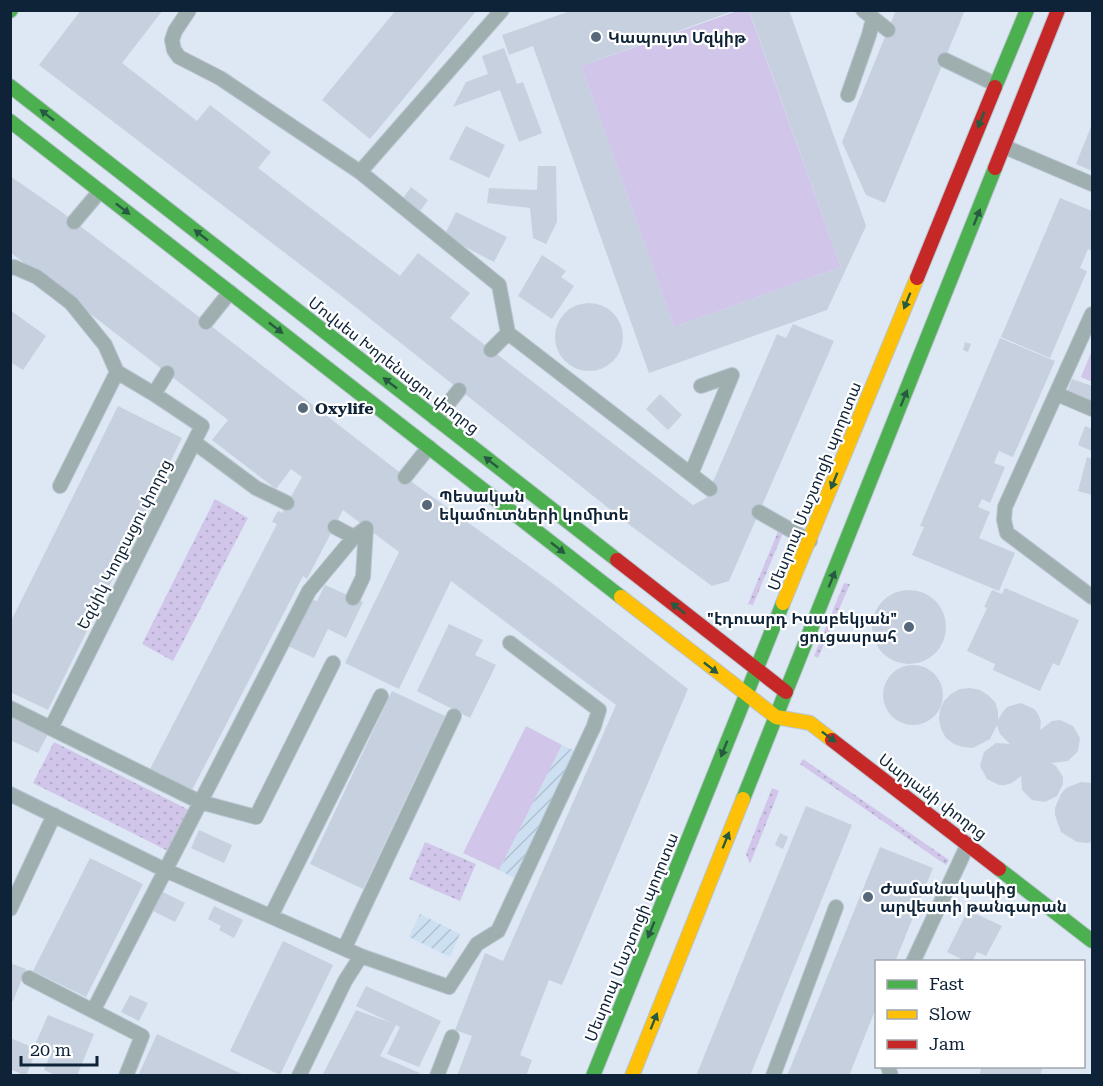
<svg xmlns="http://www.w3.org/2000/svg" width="1103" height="1086" font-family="'Roboto Serif','Noto Sans Armenian',serif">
  <defs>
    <pattern id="industrial-furrows" width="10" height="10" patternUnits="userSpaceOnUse" patternTransform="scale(1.5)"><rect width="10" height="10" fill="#cde0f2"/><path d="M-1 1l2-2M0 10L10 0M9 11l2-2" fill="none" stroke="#afc0d0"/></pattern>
    <pattern id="grass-dots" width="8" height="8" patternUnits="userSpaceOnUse" patternTransform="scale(1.5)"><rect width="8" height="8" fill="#d1c6ea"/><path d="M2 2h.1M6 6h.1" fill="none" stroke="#b2aac9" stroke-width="1.8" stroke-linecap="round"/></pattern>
  </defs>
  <rect width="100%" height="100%" fill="#dde8f4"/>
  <path fill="url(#industrial-furrows)" d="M562,745L575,751L518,880L499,870Z
    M420,914L460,934L450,957L409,937Z"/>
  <path fill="url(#grass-dots)" d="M215,499L248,518L173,661L142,644Z
    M779,529L783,533L753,605L748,604Z
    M844,583L850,584L818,658L814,656Z
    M54,742L189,810L168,851L33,783Z
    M803,759L949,860L946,865L800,764Z
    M772,788L779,791L750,864L746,854Z
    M425,842L476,864L460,901L409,879Z"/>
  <path fill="#d1c6ea" d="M737,11H749L841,267L674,327L581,66Z
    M1092,350V382L1081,377Z
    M526,726L562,745L499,870L463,853Z"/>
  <path fill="#c6d0df" d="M81,10H163L122,63L197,121L210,105L271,152L258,168L400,276L418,253L470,293L450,318L693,505L706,498L777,334L786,338L793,324L834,341L729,581L712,586L631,526L344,298L39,65Z
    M396,10H477L370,139L322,100Z
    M573,10H736L581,66L674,327L841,267L749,10H789L866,226L827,310L649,373L533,46L509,55L502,35Z
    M896,10H965L885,203L866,195L842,142Z
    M504,48L517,84L523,82L542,133L519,142L500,90L453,107L466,82L488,74L482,56Z
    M1092,124V171L1076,164Z
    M466,126L505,145L489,178L449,159Z
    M538,166H556L557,222L546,244L533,238L530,208L487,203L489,188L537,190Z
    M10,176L59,210L215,329L416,485L552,583L688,689L562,985L549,980L520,1055L532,1060L526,1076H457L472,1036L455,1030L485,953L503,961L616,705L451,581L399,689L345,663L399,552L343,510L307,579L303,576L190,794L148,773L277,524L272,522L275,516L278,511L282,513L302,477L291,469L276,489L212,440L228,420L10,252Z
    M411,187L428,200L418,214L401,201Z
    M1060,198L1092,211V251L1088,249L1080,268L1087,271L1050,358L1001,337Z
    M456,212L507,237L494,262L444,236Z
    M542,255L566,271L561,277L574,286L552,319L518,296Z
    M555 337a34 34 0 1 1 68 0a34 34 0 1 1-68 0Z
    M10,310L46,336L23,370L10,362Z
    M1000,338L1055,361L1013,457L999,451L994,463L1005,467L990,503L982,499L978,507L990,512L979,538L1015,553L999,591L912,555L924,527L920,526Z
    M965,342L971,344L968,352L963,350Z
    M1072,379L1092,386V404L1066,394Z
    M660,394L682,415L668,430L646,409Z
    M118,406L182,438L48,710L10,692V623Z
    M1085,426L1092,429V451L1078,445Z
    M1087,457L1092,459V495L1078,491Z
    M325,585L363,602L346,638L328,629L314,658L288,646L310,599L317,601Z
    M1005,588L1079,620L1059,666L1053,663L1040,691L993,670L995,664L967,651L987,608L984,607L992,590L1002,594Z
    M872 627a37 37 0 1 1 74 0a37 37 0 1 1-74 0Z
    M449,624L483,640L475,655L496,665L470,718L417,691Z
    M883 695a30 30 0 1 1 60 0a30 30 0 1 1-60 0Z
    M970,688L980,690L988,695L995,702L998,711V720L1002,713L1007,707L1021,703L1034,709L1038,714L1041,721L1040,730L1052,721L1060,720L1073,726L1080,738L1078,751L1068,761L1051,763L1056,766L1063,777V784L1057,796L1045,802L1032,800L1022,790L1021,776L1012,783L1005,785H999L987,779L980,766L984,752L996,743L1010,744L1000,734L997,725L990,739L973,748L963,747L954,744L946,738L941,729L939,719L940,710L944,701L951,694L960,689Z
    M392,691L445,716L363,889L310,864Z
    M10,714L49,732L38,753L10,740Z
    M1081,782L1092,783V842L1086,843L1077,842L1061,832L1055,815V808L1061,794L1066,788Z
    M806,806L852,825L750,1076H696Z
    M199,830L232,845L224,863L191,848Z
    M780,833L788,837L783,849L775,845Z
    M880,847L933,868L895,962H876V1008L849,1076H787Z
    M90,858L143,884L86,997L33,971Z
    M161,891L185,903L175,922L151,910Z
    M214,906L243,920L234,938L219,930L221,926L208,919Z
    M968,910L1002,926L986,956L977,952L972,962H967L947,952Z
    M283,941L333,965L280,1075L230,1051Z
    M10,963L26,969L13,1001L10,1000Z
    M366,986L441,1021L419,1067L387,1054L400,1027L396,1025L380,1056L420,1073L419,1076H322L356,1010L392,1023L356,1006Z
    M130,995L148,1003L139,1021L121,1012Z
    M48,1015L94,1034L77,1076H57L44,1070L51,1053L34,1047Z
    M157,1034L246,1076H138Z
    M10,1038L37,1049L26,1076L10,1069Z
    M982,1066H1043L1040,1076H979Z"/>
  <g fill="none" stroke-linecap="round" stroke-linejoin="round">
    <defs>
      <path id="lane" d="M189,10L175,31L172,40L174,50L179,57L220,78L360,172L499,285L508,333L491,350
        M863,10L888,30
        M945,60L995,84
        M848,95L869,35L873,19
        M1005,147L1092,184
        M360,172L502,10
        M74,222L100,191
        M10,268L14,267L37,277L71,303L105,345L117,372
        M1092,314L1005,507L1004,520L1007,533L1092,597
        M206,322L230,292
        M508,333L710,489
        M1057,394L1092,409
        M436,419L459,390
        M194,442L256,488L287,503
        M691,474L732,375L701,386
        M405,477L429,447
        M60,486L117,372L154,394L167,373
        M759,512L810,541
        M335,527L354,537
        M353,598L363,577L366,528
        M10,708L200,802L256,817L333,663
        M51,728L202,426L154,394
        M10,794L165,870L361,956L449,987L477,944L498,931L594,726L599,710L510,643
        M10,909L54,815
        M271,916L381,696
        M345,947L454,716
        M913,962L968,844
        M29,978L142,1036L126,1076
        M93,1011L309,591L354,537L366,528
        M888,1066L891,1076
        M299,1076L345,981L361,956
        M437,1076L452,1037
        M773,1076L836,907"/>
      <path id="fast" d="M10,11L11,10
        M10,86L617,560
        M995,87L1027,10
        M10,121L621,597
        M743,799L995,168
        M999,869L1092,941
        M593,1076L783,603"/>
      <path id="slow" d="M621,597L776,717L810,723L832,740
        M783,603L917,278
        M632,1076L743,799"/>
      <path id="jam" d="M995,168L1058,10
        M917,278L995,87
        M617,560L786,692
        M832,740L999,869"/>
    </defs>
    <use href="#lane" stroke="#b9c5d0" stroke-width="16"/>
    <use href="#fast" stroke="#b9c5d0" stroke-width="16"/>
    <use href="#slow" stroke="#b9c5d0" stroke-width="16"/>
    <use href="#jam" stroke="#b9c5d0" stroke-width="16"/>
    <use href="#lane" stroke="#9fafb0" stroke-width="14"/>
    <use href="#fast" stroke="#4caf50" stroke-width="14"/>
    <use href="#slow" stroke="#ffc107" stroke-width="14"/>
    <use href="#jam" stroke="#c62828" stroke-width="14"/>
  </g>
  <defs><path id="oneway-solid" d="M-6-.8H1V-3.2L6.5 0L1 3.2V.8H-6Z" transform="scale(1.5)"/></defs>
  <g fill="#275b41">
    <use href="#oneway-solid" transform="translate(47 115) rotate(-142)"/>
    <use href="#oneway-solid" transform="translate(981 120) rotate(112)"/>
    <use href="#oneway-solid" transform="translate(123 209) rotate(38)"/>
    <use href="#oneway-solid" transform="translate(977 217) rotate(-68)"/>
    <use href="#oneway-solid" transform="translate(201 235) rotate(-142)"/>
    <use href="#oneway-solid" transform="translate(907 301) rotate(112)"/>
    <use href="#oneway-solid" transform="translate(276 328) rotate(38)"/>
    <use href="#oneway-solid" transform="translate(390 383) rotate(-142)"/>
    <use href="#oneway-solid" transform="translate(904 398) rotate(-68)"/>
    <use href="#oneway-solid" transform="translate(491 462) rotate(-142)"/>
    <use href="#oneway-solid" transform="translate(834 481) rotate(112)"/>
    <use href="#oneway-solid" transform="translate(558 548) rotate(38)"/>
    <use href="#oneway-solid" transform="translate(832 579) rotate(-68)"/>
    <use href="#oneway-solid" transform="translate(678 608) rotate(-142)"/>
    <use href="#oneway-solid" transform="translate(711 668) rotate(38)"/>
    <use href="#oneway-solid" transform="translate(829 737) rotate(37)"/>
    <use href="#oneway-solid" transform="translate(724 749) rotate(112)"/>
    <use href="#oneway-solid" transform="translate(726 840) rotate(-68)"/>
    <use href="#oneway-solid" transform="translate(651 930) rotate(112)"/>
    <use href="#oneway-solid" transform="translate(654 1021) rotate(-68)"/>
  </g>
  <g fill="#566879" stroke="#fff" stroke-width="2">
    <circle cx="596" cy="37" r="6"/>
    <circle cx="303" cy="408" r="6"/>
    <circle cx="427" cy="505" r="6"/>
    <circle cx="909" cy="627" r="6"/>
    <circle cx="868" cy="897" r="6"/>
  </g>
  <g text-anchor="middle" stroke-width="4.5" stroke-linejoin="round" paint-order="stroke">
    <g font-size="16" font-weight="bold" fill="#0e2337" stroke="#fff" text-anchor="start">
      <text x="608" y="43">Կապույտ Մզկիթ</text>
      <text x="315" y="414">Oxylife</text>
      <text x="439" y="502">Պեսական<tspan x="439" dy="18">եկամուտների կոմիտե</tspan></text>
      <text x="897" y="624" text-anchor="end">"էդուարդ Իսաբեկյան"<tspan x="897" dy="18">ցուցասրահ</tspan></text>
      <text x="880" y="894">Ժամանակակից<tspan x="880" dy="18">արվեստի թանգարան</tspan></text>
    </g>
    <g font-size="16" fill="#0e2337" stroke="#fff">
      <text transform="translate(394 365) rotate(38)" y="6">Մովսես Խորենացու փողոց</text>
      <text transform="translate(814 486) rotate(-68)" y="6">Մեսրոպ Մաշտոցի պողոտա</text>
      <text transform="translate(124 544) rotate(-63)" y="6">Եզնիկ Կողբացու փողոց</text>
      <text transform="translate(933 796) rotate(37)" y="6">Սարյանի փողոց</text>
      <text transform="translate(631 937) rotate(-68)" y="6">Մեսրոպ Մաշտոցի պողոտա</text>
    </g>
  </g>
  <rect width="1103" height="1086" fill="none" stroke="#0e2337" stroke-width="24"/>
  <rect x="875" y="960" width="210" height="108" fill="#ffffff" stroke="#9fa7af" stroke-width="1.5"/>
  <rect x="887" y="980" width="30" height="9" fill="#4caf50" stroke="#9fa7af" stroke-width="1.5"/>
  <text x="929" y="990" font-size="18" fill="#0e2337">Fast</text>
  <rect x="887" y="1010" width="30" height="9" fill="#ffc107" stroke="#9fa7af" stroke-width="1.5"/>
  <text x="929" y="1020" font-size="18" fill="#0e2337">Slow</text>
  <rect x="887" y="1040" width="30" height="9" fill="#c62828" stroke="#9fa7af" stroke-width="1.5"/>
  <text x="929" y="1050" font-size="18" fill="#0e2337">Jam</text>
  <path d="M21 1056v9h76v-9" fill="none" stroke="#0e2337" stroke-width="3"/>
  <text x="30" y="1056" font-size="18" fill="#0e2337" stroke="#ffffff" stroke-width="4.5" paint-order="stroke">20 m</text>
</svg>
